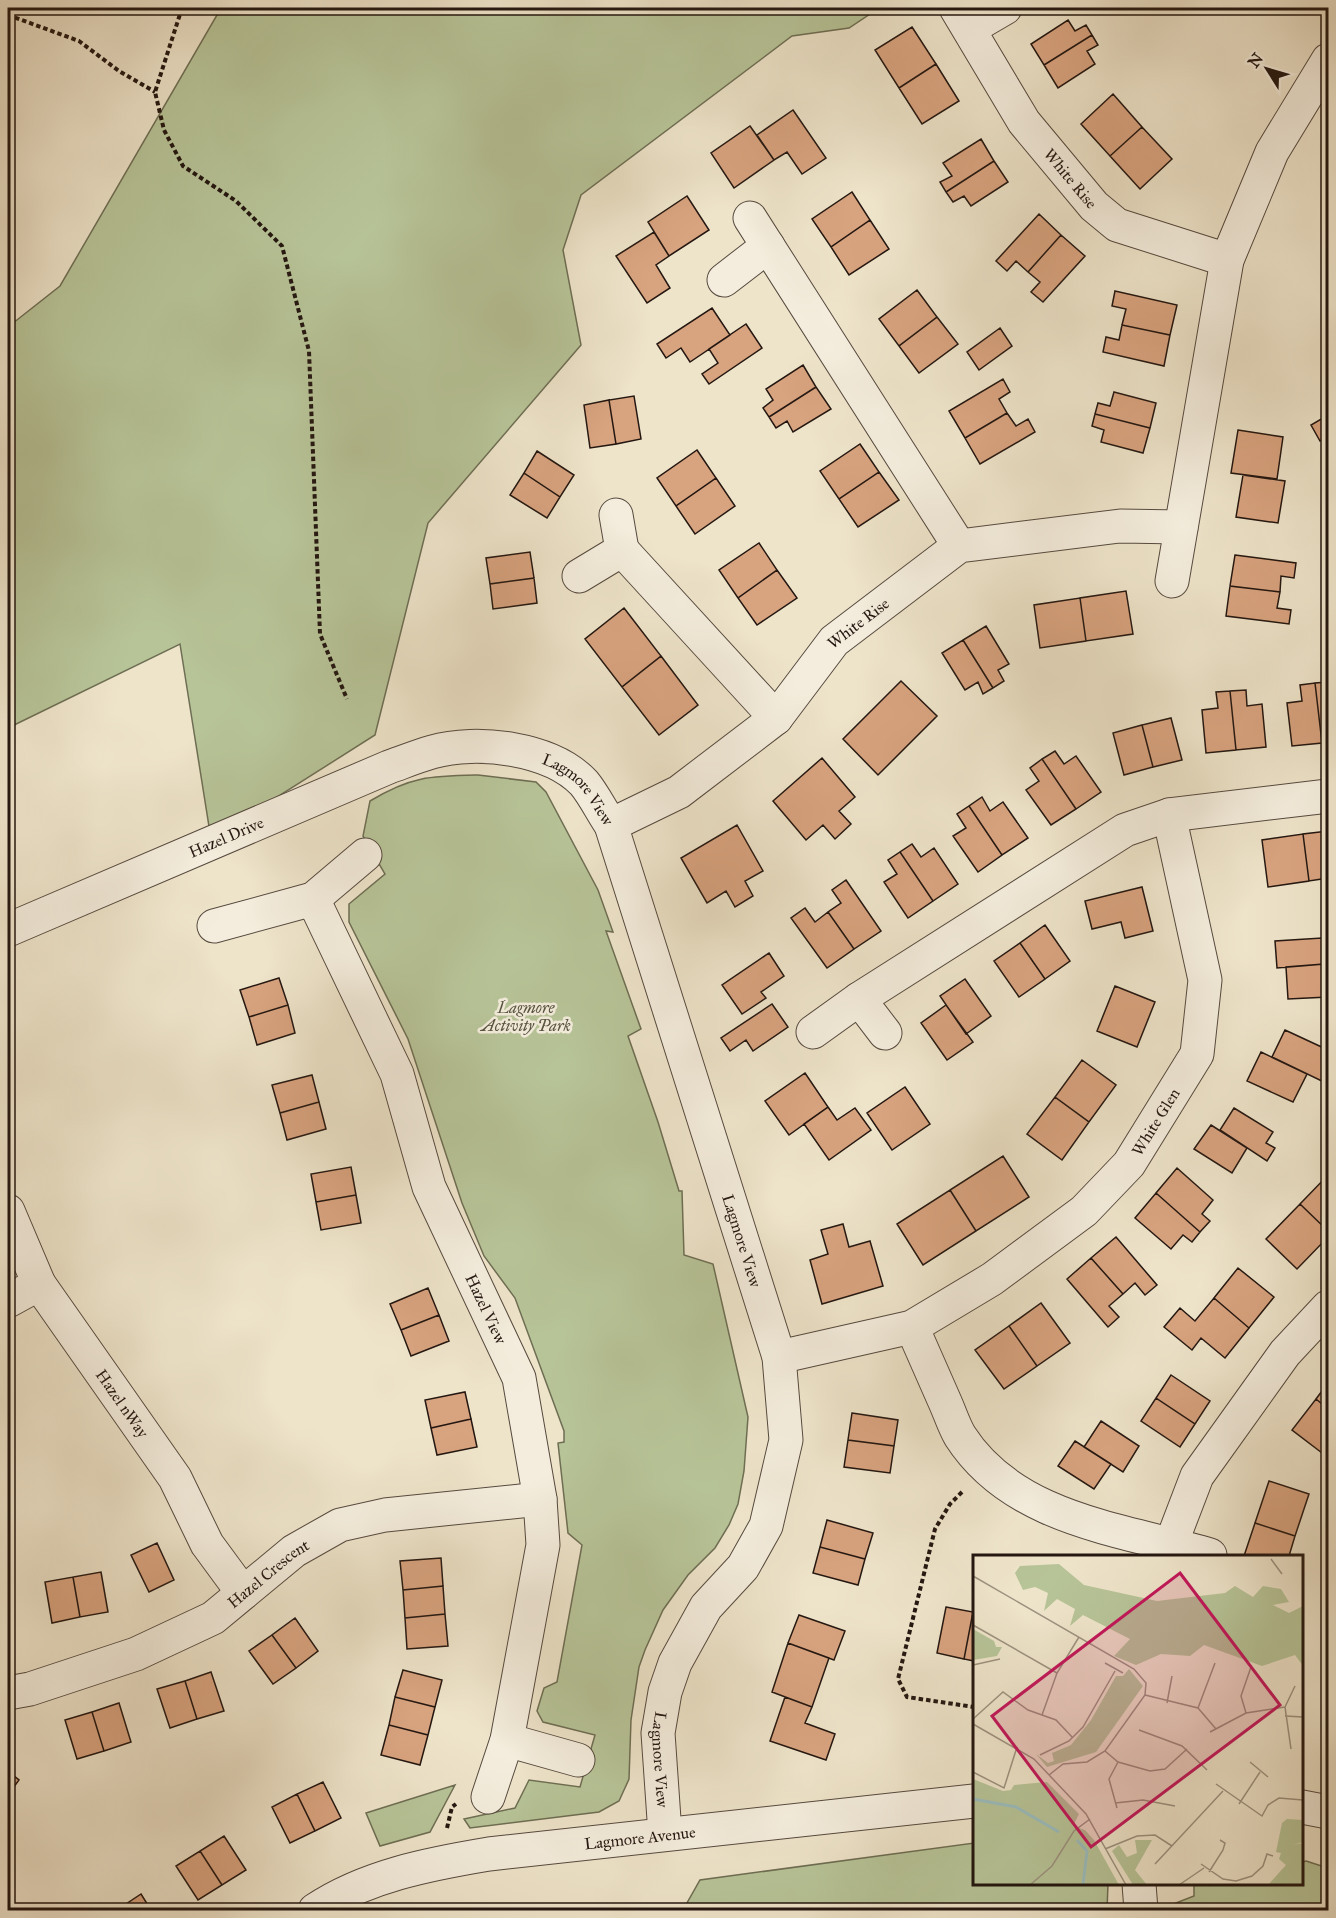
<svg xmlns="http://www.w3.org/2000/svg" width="1336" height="1918" font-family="'IM FELL Great Primer',serif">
  <rect width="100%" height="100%" fill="#eee4ca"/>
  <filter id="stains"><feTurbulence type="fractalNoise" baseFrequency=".00333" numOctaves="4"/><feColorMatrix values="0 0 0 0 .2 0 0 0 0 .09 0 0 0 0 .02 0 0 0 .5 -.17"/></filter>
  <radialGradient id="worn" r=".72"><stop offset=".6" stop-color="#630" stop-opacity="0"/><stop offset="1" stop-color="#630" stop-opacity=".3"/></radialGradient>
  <path fill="#b7c498" stroke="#6e6e54" stroke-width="1.5" d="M221,8H879L849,28L792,36L581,195L563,250L581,345L428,523L375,735L211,839L180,644L8,728V327L60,286Z
    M478,775L536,782L546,792L598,890L613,932L606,931L641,1029L628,1036L658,1122L679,1191H682L684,1255L713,1264L748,1417L744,1471L738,1504L729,1525L715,1548L688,1575L663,1610L645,1650L639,1667L631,1720L629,1779L619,1801L599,1812L470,1828L464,1819L515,1808L529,1780L580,1787L595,1735L543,1722L537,1711L544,1688L557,1682L582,1545L568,1533L558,1443L564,1442V1431L515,1298L484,1256L462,1203L408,1039L349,922V904L385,874L363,836L370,801C411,776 431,776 478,775Z
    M455,1785L430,1832L380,1846L366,1813Z
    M974,1843V1884H1108L1107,1910H683L700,1880Z
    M1306,1861L1328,1868V1910H1158L1194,1896V1884H1302V1862Z"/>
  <path fill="#d8a37f" stroke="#241711" stroke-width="1.5" d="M1068,20L1075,31L1086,25L1092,35L1044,65L1031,44Z
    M912,27L936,64L899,88L875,50Z
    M1092,35L1098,45L1087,51L1095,64L1058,88L1044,65Z
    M936,64L959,101L922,124L899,88Z
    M1113,94L1142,127L1110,156L1081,124Z
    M793,110L826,158L802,174L787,152L774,160L757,135Z
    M750,126L774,160L734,188L711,153Z
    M1142,127L1172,159L1140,189L1110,156Z
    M981,139L994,161L946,192L940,182L952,176L943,163Z
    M994,161L1008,182L971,206L964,196L953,202L946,192Z
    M852,192L870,220L831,247L812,219Z
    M687,196L709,230L669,256L648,222Z
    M1039,214L1061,235L1028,272L1016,261L1007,271L996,261Z
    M870,220L889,249L849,275L831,247Z
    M654,232L669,256L656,265L670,288L647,303L616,256Z
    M1061,235L1085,256L1043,302L1031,292L1040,282L1028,272Z
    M917,290L937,317L899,346L879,319Z
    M1115,291L1177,305L1170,335L1122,325L1126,309L1112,306Z
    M712,308L730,335L690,362L681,348L666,358L657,344Z
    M937,317L958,344L919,373L899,346Z
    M746,324L762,348L709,384L702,374L718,363L709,349Z
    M1122,325L1170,335L1164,366L1103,352L1106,337L1119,340Z
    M1000,328L1012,346L979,370L967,352Z
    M803,365L816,387L769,417L763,408L773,400L766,389Z
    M1003,379L1010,392L999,399L1007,413L965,438L949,411Z
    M816,387L831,409L793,432L787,421L776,428L769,417Z
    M1114,392L1156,403L1150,428L1095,414L1098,403L1110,406Z
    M634,396L641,439L616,444L609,400Z
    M609,400L616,444L590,448L584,405Z
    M1007,413L1016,426L1028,419L1035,432L980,464L965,438Z
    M1095,414L1150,428L1143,453L1101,442L1104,430L1092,426Z
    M1328,415V436L1320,441L1311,425Z
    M1238,430L1283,437L1277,479L1231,473Z
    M860,444L879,472L839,499L820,471Z
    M697,450L716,478L676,506L657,478Z
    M537,451L574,475L560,497L524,473Z
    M879,472L899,500L858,527L839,499Z
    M524,473L560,497L547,518L510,495Z
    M1243,475L1285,481L1278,523L1236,517Z
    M716,478L735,506L695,534L676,506Z
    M759,543L777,570L738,598L719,570Z
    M530,552L534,578L490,584L486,558Z
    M1235,555L1296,563L1294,578L1281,576L1280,592L1230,586Z
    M777,570L797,598L757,625L738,598Z
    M534,578L537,603L493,609L490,584Z
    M1230,586L1280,592L1277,608L1291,610L1289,624L1226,616Z
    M1126,591L1133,634L1086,641L1080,598Z
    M1080,598L1086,641L1040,648L1034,605Z
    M624,608L661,656L622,687L585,639Z
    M986,626L1009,664L998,670L1004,681L993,688L963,640Z
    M963,640L993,688L983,694L978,682L965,690L942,653Z
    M661,656L698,705L659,735L622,687Z
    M901,681L937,716L878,775L843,739Z
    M1328,682V742L1322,743L1315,683Z
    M1315,683L1322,743L1292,746L1287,703L1302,701L1300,685Z
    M1246,690L1247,706L1262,704L1266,747L1236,750L1230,691Z
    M1230,691L1236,750L1206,753L1202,710L1218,708L1216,692Z
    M1171,718L1182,760L1153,767L1142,725Z
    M1142,725L1153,767L1124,775L1113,733Z
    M1055,751L1064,764L1076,756L1101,792L1076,809L1042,759Z
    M822,758L855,797L839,811L851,824L835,839L823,825L806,840L773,801Z
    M1042,759L1076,809L1051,825L1026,790L1039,781L1030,768Z
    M982,797L990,811L1003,802L1028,838L1002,855L969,806Z
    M969,806L1002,855L978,872L953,836L966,828L957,814Z
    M737,825L763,871L745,881L753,896L735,907L726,891L707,903L681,858Z
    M1328,831V878L1309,881L1303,834Z
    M1303,834L1309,881L1268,887L1262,840Z
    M912,844L921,857L934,848L958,884L933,901L900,852Z
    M900,852L933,901L908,918L884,882L897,874L888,860Z
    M846,880L881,931L854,949L828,912L841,903L832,890Z
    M1142,887L1153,931L1125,938L1121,922L1092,929L1085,901Z
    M805,908L815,922L828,912L854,949L827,968L791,918Z
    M1045,925L1070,961L1045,979L1020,943Z
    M1322,938L1324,964L1277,968L1275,941Z
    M1020,943L1045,979L1019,997L994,961Z
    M769,953L784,976L761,992L766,998L742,1014L722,985Z
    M1324,964H1328V997L1288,999L1286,967Z
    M279,978L288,1005L249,1017L240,990Z
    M965,979L991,1016L966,1034L940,996Z
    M1115,986L1155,1002L1137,1047L1097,1031Z
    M772,1004L788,1027L753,1051L746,1040L730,1051L721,1038Z
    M288,1005L295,1033L257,1045L249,1017Z
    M946,1005L973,1042L947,1060L921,1023Z
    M1285,1030L1328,1050L1322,1065L1328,1067V1084L1272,1057Z
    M1261,1052L1307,1074L1293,1102L1247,1081Z
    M1082,1060L1116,1085L1089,1122L1055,1097Z
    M805,1073L828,1107L789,1135L765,1101Z
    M312,1075L319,1102L280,1113L272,1085Z
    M905,1087L930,1124L892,1150L867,1113Z
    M1055,1097L1089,1122L1062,1160L1027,1134Z
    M319,1102L326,1129L287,1140L280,1113Z
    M828,1107L837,1120L855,1108L871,1130L829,1160L804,1124Z
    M1234,1108L1273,1132L1266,1143L1275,1148L1267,1161L1220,1130Z
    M1211,1125L1247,1148L1232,1173L1194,1149Z
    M1003,1156L1029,1197L976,1231L950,1190Z
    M351,1167L356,1195L316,1202L311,1174Z
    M1177,1168L1213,1200L1202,1214L1210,1221L1200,1232L1156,1193Z
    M1328,1175V1231L1300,1204Z
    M950,1190L976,1231L923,1265L897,1224Z
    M1156,1193L1200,1232L1192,1242L1183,1235L1171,1249L1135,1218Z
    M356,1195L361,1223L321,1230L316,1202Z
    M1300,1204L1328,1231V1237L1297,1269L1266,1239Z
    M843,1224L849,1247L870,1241L883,1286L822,1304L810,1260L828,1254L821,1230Z
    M1116,1237L1157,1285L1145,1295L1135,1283L1123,1294L1091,1258Z
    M1091,1258L1123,1294L1109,1306L1119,1317L1108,1327L1067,1279Z
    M1238,1268L1274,1297L1249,1328L1214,1298Z
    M428,1288L439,1315L401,1330L390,1304Z
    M1214,1298L1249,1328L1225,1358L1201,1338L1192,1350L1164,1327L1180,1308L1195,1321Z
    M1041,1303L1070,1343L1037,1366L1009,1326Z
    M439,1315L449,1341L411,1356L401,1330Z
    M1009,1326L1037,1366L1004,1389L975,1350Z
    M1171,1375L1210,1401L1195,1424L1156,1398Z
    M1328,1383V1409L1316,1399Z
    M465,1392L471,1419L431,1428L425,1400Z
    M1156,1398L1195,1424L1180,1447L1141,1421Z
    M1316,1399L1328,1409V1453L1326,1456L1292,1430Z
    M852,1413L898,1420L894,1446L848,1440Z
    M471,1419L477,1447L437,1455L431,1428Z
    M1101,1421L1139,1446L1123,1472L1084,1447Z
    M848,1440L894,1446L890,1473L844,1467Z
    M1075,1441L1111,1464L1094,1489L1058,1466Z
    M1269,1481L1309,1494L1295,1536L1255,1523Z
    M827,1520L873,1533L865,1559L820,1547Z
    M1255,1523L1295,1536L1289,1556H1244Z
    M157,1543L174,1580L149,1592L131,1555Z
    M820,1547L865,1559L858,1585L813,1573Z
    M441,1558L443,1586L403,1590L400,1561Z
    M101,1572L108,1612L80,1617L73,1577Z
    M73,1577L80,1617L52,1623L45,1582Z
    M443,1586L445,1614L405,1618L403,1590Z
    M946,1607L973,1612L964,1659L937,1653Z
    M973,1612L974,1613V1661L964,1659Z
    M445,1614L448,1646L407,1649L405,1618Z
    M799,1615L845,1631L834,1660L788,1643Z
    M8,1616L11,1637H8Z
    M295,1618L318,1651L296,1668L272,1635Z
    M272,1635L296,1668L273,1684L249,1651Z
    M788,1643L829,1658L812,1707L772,1692Z
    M403,1670L442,1680L435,1707L395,1697Z
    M211,1672L224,1711L197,1719L185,1681Z
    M185,1681L197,1719L170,1728L157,1689Z
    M395,1697L435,1707L428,1735L389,1725Z
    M785,1697L812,1707L805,1723L835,1734L826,1760L770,1741Z
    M119,1703L131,1742L104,1751L92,1712Z
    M92,1712L104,1751L77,1759L65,1720Z
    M389,1725L428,1735L420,1765L381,1755Z
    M8,1771L19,1780L8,1795Z
    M323,1782L341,1818L315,1831L297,1794Z
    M297,1794L315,1831L290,1843L272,1807Z
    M224,1836L246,1870L222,1885L200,1851Z
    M200,1851L222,1885L198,1900L176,1866Z
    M141,1894L151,1910H117Z"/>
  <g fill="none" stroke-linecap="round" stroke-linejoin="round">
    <defs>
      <g id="minor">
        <path id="s1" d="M956,8L1024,122L1094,206L1117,225L1227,260"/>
        <path d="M969,29L1005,8"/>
        <path d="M750,218L959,546"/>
        <path d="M724,280L768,246"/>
        <path d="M622,550L776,718"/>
        <path d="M579,576L622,550L616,515"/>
        <path d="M1172,581L1227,260L1272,152L1328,60"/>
        <path id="s2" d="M611,825L679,792L776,718L834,641L959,546L1120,526L1181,527"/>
        <path id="s3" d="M313,899L397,1074L429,1187L519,1378L540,1499L543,1545L507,1740L488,1797"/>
        <path d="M214,926L313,899L365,855"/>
        <path id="s4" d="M8,930L389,767C403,762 418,756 432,752C477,739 551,748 584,783C594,795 602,812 611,825L779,1357L786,1440L766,1526L743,1567L706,1607L675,1663L665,1692L658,1733L665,1834"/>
        <path d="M859,999L885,1033"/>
        <path d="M813,1032L859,999L1125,830L1169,815L1328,796"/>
        <path id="s5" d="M8,1211L39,1284L175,1478L207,1544L243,1593"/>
        <path d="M8,1301L39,1284"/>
        <path d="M912,1327C923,1352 934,1377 945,1402C950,1413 954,1426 960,1436C1014,1520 1122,1529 1210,1555"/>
        <path id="s6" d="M779,1357L912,1327L992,1279L1084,1211L1129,1164L1197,1054L1205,980L1169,815"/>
        <path d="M1171,1544L1197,1476L1285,1353L1328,1307"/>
        <path id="s7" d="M8,1693L30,1689L136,1654L213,1618L294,1551L340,1525L385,1515L540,1499"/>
        <path d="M507,1740L578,1760"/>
        <path d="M1302,1807L1328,1812"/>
        <path d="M1139,1884L1141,1910"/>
        <path id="s8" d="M315,1910C366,1876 429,1864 489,1854L974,1801"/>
      </g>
    </defs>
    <use href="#minor" stroke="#564a3f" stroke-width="35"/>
    <path stroke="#241711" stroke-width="4" stroke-dasharray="4.5 3" stroke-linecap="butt" d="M182,8L155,92L164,130L183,166L236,201L282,246L309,351L320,634L347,699
      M8,15L79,41L119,71L155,92
      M962,1492L950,1504L935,1529L898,1679L907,1697L974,1707
      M447,1828L452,1807L456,1804"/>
    <use href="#minor" stroke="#f4eddd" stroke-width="33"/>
  </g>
  <g text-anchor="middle" stroke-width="5" stroke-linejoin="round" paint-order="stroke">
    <g font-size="16" fill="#241711" stroke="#f4eddd">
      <text dy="6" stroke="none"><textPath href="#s1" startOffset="206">White Rise</textPath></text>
      <text dy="6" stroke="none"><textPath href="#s2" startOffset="324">White Rise</textPath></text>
      <text dy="6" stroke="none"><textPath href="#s4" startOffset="621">Lagmore View</textPath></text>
      <text dy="6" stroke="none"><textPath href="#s4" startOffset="237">Hazel Drive</textPath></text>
      <text dy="6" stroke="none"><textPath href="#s6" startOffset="459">White Glen</textPath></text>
      <text dy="6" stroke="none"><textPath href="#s4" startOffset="1107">Lagmore View</textPath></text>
      <text dy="6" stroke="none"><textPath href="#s3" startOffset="446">Hazel View</textPath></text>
      <text dy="6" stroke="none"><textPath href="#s5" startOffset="225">Hazel nWay</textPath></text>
      <text dy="6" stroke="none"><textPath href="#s7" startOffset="290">Hazel Crescent</textPath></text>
      <text dy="6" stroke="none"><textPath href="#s4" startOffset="1665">Lagmore View</textPath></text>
      <text dy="6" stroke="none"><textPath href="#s8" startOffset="336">Lagmore Avenue</textPath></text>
    </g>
    <g font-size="16" font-style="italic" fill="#575440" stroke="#f4eddd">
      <text x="526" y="1013">Lagmore<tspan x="526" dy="18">Activity Park</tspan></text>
    </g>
  </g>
  <g transform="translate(973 1555)">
    <rect width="330" height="330" fill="#eee4ca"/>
    <path d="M86,9L111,30L184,46L252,38L262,31L280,42L290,31L308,34L316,47L300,50L316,58L330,51V111L322,100L289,111L231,90L217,101L188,99L163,110L141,101L157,84L110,60L97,71L102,54L84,44L71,56L75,38L62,32L50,35L42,18L47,11ZM0,74L21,86L23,92H29L24,101L0,105ZM156,114L170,131L123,197L74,212L63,199L75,208L81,206L79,198L98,190L118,165L143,121H150ZM0,224L30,236L38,235L41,230L74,227L106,259L100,271L112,275L121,285L146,330H0ZM314,264L330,265V287L320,290L330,288V330H295L313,310L306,304L308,298L303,297L309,268ZM162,285H179L162,315L174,330H160L139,296L146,290L154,302L164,298Z" fill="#b7c498"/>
    <path fill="none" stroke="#9bbdbd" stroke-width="3" d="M0,244L43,252L86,277M104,285L114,296L110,330"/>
    <path fill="none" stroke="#9d9280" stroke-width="1.5" d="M298,4L309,19M0,21L161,114L173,128L172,140L132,196L114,207L90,209L76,220M0,70L84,118M132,108L150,118M0,110L27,104M172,140L225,153L243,174M194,148L199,121M225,153L242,108M273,158L268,141L278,112M69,160L84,118L106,82M312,161L330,162M0,164L30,137L55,155L83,165L100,183M0,169L61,204L113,259L153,330M166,175L209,191L234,215M237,177L273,158L312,152M318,194L312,152L322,131M132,196L145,207L177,216L192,214L214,194M67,200L96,186L110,172L142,116M277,207L295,222M0,217L31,233L44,192M243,229L289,261L295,250L306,243L330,245M142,248L170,245L202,251M266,249L287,217M144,253L136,224L145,207M132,294L164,281L182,280L199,291M182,309L250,236M228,309L250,324L263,326L279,321L290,311L294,299L300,301M236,317L250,295L252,288L247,285M57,330L79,311L101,276L117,264M206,330L231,313"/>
    <path fill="#c2185b" fill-opacity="0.15" stroke="#c2185b" stroke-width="3" d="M207,18L307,150L118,292L19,161Z"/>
    <rect width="330" height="330" fill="none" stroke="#241711" stroke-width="3"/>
  </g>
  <rect width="1336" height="1918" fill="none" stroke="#eee4ca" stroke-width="30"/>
  <rect x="9" y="9" width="1318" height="1900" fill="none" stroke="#241711" stroke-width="3"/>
  <rect x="15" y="15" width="1306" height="1888" fill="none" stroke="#241711" stroke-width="1.5"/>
  <g transform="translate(1267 69) rotate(307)" stroke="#f4eddd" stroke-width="4.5" paint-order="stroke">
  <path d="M0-4.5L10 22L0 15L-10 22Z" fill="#241711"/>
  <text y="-9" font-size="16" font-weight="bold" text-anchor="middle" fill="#241711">N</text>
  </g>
  <rect width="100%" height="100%" filter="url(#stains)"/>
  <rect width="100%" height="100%" fill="url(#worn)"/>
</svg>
